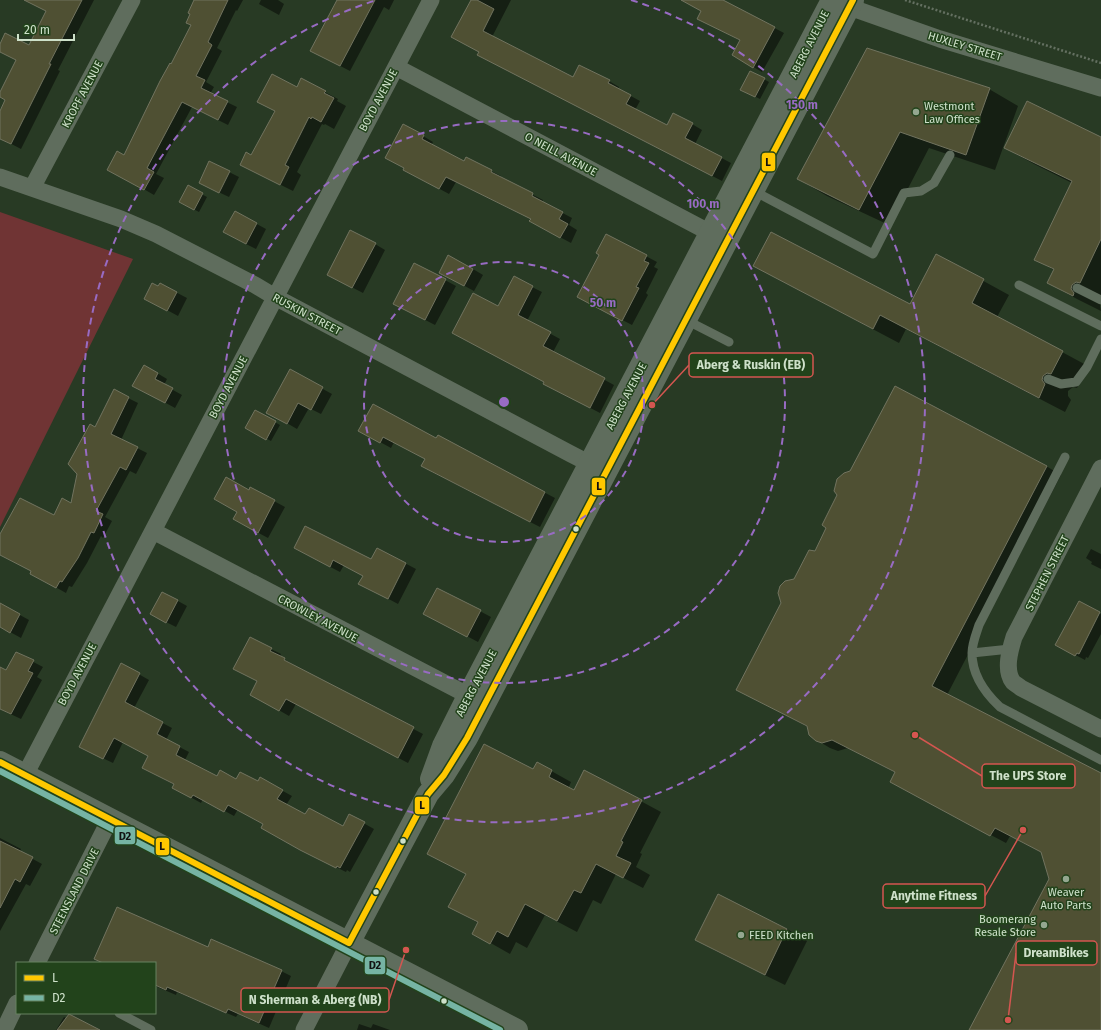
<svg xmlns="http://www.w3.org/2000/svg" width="1101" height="1030" font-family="'Fira Sans',sans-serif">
  <rect width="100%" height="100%" fill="#283a24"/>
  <path fill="#703434" d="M0,212L133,259L0,527Z"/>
  <path fill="#0007" d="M42,0H94L58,70L60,71L21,149L0,138V113L7,100L0,96V94L17,60L0,51V46H29L47,11Z
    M196,0H243L237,11L236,10L217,48L222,51L206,82L214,87L210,94L237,107L228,125L192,107L156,174L164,178L154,195L109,169L124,156L171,65L192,25Z
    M261,0H278L284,4L279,15L259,4Z
    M338,0H394L389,10L384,7L350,71L321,56Z
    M472,0H511L492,37L573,78L580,66L609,81L619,87L618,89L640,101L635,110L667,127L692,124L702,130L695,144L731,163L722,181L488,60L480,51Z
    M683,0H721L784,33L762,72L733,55L741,41L699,19L703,11Z
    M751,72L769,82L760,99L746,92Z
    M302,80L338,99L337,101L346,106L334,129L325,124L324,125L322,124L297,172L301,175L293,191L241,165L252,156Z
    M989,89L1018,106L995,170L929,148L889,225L827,196L798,179Z
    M423,136L433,142L431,145L464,163L491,171L501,176L500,178L543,200L542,202L572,218L569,225L577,230L571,243L541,227L532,219L456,182L449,194L405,170Z
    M1101,138V301L1100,306L1101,311L1077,299L1048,283L1054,270L1035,259L1072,183L1034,164L1005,148Z
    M229,172L239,177L229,197L210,188Z
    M188,187L207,197L199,212L180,202Z
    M235,212L266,229L256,249L234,238Z
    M606,235L657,262L654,267L658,269L646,293L648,295L632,325L588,302Z
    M375,244L385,250L363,293L338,280Z
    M936,255L1009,295L997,317L1088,366L1077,388L1073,387L1068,391V396L1071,400L1065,412L906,329L899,343L780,280L910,305Z
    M415,264L456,286L435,325L404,309Z
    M473,269L483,275L474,291L450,278Z
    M160,284L187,298L178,316L156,304Z
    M532,287L542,292L527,321L560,339L553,352L614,385L600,413L554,389L545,382L499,307Z
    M290,371L332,394L321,414L309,408L297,429L268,412Z
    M157,373L167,379L164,385L182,395L175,408L144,391Z
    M114,391L138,403L121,440L147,453L136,474L130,471L105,517L112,521L103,538L101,536L87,563L72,587L69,586L66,593L41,579L32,571L0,554V536L54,516L72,504L96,428Z
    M255,411L280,425L271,441L247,428Z
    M360,431L437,439L438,437L555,498L540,527L432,472L426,459L394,442L391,448Z
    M1046,466L1061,475L947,695L1101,774V1030H970L1050,879L1043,853L1010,836L1006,843L906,790L896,773L848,748L838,751L830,748L815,739L808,727L752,698L794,580L816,552Z
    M250,488L285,507L268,538L244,525Z
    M378,549L416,569L398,604L370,589L364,576L344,565L340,572L305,554L372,560Z
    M1091,549L1101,554V569L1091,564L1092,562L1086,558Z
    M438,589L491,617L478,642L435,619Z
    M178,601L187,606L176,627L162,620Z
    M1079,603L1101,614V634L1088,658L1086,657L1085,660L1066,650Z
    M0,604L29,620L21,638L1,627L0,628Z
    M271,649L281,654L280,657L294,665L293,666L423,734L408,763L296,704L289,716L251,694L258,681L244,674Z
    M16,653L43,667L37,677L42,680L21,719L0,709V668L7,672Z
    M121,664L149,680L134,708L172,728L166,740L189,752L185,760L217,777L258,783L261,779L292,796L286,805L306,816L343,827L349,815L374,829L350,872L347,870L346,872L311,855L264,824L238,809L234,816L203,799L201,803L183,793L175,785L143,768L149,756L123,742L113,763L90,752Z
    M537,763L571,782L568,789L574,792L585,771L661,812L640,853L642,854L636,867L650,875L643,888L616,874L601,904L593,900L577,932L545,915L527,948L516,942L510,954L473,933L478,923L450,907Z
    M0,838L21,849L20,852L42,864L30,886L26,884L0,931Z
    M719,895L787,929L807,941L785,985L716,951L696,940Z
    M208,948L281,971L291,976L269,1028L238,1014L236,1017L177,992L176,995L155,986V963H103L95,959Z
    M68,1014L98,1030H56L64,1017L66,1018Z
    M359,1024L371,1028L373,1024L390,1030H357Z"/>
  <path fill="#4f5033" stroke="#71735f" d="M24,0H82L49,64H51L11,144L0,139V111L5,100L0,97V92L16,60L0,52V44L5,33L29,45L46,11Z
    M194,0H228L208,42L212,45L196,76L205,80L201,88L228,101L218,120L182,102L147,168L154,172L144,190L107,170L117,151L124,155L160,81L170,63L171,64L191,25L186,23L190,14L188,13Z
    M337,0H375L340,66L310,51Z
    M471,0H477L494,9L483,31L573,77L579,65L610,80L608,83L631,95L626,104L667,125L673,113L693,123L685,138L722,157L712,176L477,55L479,52L451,37Z
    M681,0H723L775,27L753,68L732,55L740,40L697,19L701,11Z
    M867,48L990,88L966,155L900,132L859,210L797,179Z
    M750,71L765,78L755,97L740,90Z
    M272,74L297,87L301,78L326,91L324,93L334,98L321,122L312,117L311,119L309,117L285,165L289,167L280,185L240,165L246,152L251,155L275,111L257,102Z
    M1027,101L1101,137V239L1080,283L1076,282L1072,285L1071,289L1074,293L1073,296L1047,283L1054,269L1034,260L1072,181L1004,148Z
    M403,124L424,135L422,139L464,161L466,157L492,170L491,172L533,193L532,196L563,212L559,219L568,224L560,238L529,221L531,219L446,177L439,189L403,170L404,168L385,158Z
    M209,161L230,171L219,193L199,183Z
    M188,185L203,193L194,210L179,202Z
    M235,211L257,223L246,244L223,232Z
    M350,230L376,243L352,288L327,275Z
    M771,232L910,304L936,254L984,279L972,303L1063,351L1051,374L1047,373L1043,376L1042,380L1045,384L1039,398L880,315L873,329L753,266Z
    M606,234L647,255L644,261L649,263L636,287L639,288L622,321L577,297L599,255L596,253Z
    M448,255L473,269L464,286L439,273Z
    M414,263L446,279L425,320L393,304Z
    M514,276L533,286L518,315L551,332L543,346L605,378L590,408L543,384L544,382L452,333L473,293L498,306Z
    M152,283L158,286L160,283L177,292L167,311L144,299Z
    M144,365L158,373L155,379L173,388L165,403L132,386Z
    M290,369L323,387L311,410L298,403L287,424L266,413Z
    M895,386L1047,466L932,686L1101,773V1030H969L1049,879L1041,852L995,828L990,836L890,782L895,772L832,740L822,743L816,741L809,735L807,726L736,690L781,603L778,593L780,586L785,581L794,579L809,550L815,551L826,528L822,525L837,495L834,491L837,479L844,473L850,471Z
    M114,389L129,397L111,434L138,447L126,470L120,467L96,511L103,514L94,533L91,532L78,558L62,582L60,581L56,588L30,574L31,571L0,555V534L20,498L54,515L62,498L71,503L77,474L68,464L90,424L95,427Z
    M373,404L436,438L438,435L545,492L530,522L421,466L425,459L383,437L380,443L358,431Z
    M255,410L276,421L266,440L245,428Z
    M226,477L249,490L250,487L275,500L258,533L233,519L237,512L214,499Z
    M305,526L371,559L377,548L406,563L388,599L358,584L363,576L333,560L330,567L294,548Z
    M437,588L481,610L467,637L423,614Z
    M162,592L178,600L166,623L150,614Z
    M1079,601L1100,612L1079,654L1077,653L1075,656L1055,645Z
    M0,603L20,614L10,633L0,627Z
    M250,637L272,648L270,651L285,658L284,660L414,727L398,758L286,699L279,711L250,695L257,681L233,669Z
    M16,652L34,660L28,671L33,673L11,714L0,709V667L6,670Z
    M121,663L140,673L125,702L163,722L157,734L180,746L176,755L217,776L220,770L236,779L240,772L258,781L260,777L283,790L277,799L305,814L309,808L343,826L349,814L365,822L340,868L337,866L336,868L300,850L261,828L263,824L228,805L224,812L193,795L191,798L172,788L174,784L142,768L148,756L114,738L103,759L79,747Z
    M484,744L533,769L537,762L552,770L549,777L574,790L584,770L642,800L621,841L623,842L616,856L631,863L623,878L596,864L581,893L574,890L557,921L525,904L508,937L497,931L490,944L472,934L478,922L448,907L466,874L427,854Z
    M0,841L33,857L20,882L15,879L0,908Z
    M718,894L787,929L765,975L695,940Z
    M117,907L208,947L211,939L282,970L259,1023L228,1009L226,1013L167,987L166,990L155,985V963H103L94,959Z
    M69,1014L100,1030H57Z"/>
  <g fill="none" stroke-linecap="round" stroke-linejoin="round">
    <path stroke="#647061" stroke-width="2.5" stroke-dasharray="2 2" stroke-linecap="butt" d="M905,0L1101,63"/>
    <path stroke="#5f6d5d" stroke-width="9" d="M752,190L873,254L904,193L921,191L934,183L950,155
      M1019,285L1101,326
      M1077,288L1101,300
      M686,320L729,342
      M1048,379L1061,384L1076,382L1087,367L1101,339
      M1065,457L979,625C976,634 972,644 972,653C972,674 985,693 1000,707L1101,760
      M972,653L1010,649
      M119,1013L151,1030"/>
    <path stroke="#5f6d5d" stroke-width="17" d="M838,3L940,39L1101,88
      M396,67L720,238
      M0,177L121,219L156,234L255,285L275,297L569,453L600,469
      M32,188L132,0
      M1101,468L1014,637C1010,650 1004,670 1013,682C1015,684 1019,686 1021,688L1101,729
      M153,531L479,701
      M25,775L431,0
      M37,963L110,819
      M4,1030L17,1003
      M304,1030L349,943"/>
    <path stroke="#5f6d5d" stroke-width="22" d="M0,762L517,1030
      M431,779L443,746L468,696L832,0
      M349,943L428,794L444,775L467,738L853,0"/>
    <defs>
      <path id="bus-1" d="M0,762L349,943L428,794L444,775L467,738L853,0"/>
      <path id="bus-2" d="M0,771L500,1030"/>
    </defs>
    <use href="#bus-1" stroke="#22431b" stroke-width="9"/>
    <use href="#bus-2" stroke="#22431b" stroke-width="9"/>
    <use href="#bus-1" stroke="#ffc800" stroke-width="6"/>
    <use href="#bus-2" stroke="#76b4a4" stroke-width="6"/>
  </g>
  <g fill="none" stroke="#986bc3" stroke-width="2" stroke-dasharray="7 5">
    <circle cx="504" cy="402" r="140"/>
    <circle cx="504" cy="402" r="281"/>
    <path d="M631 0A421 421 0 1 1 377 0"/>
  </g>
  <g fill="#94a790" stroke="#22431b" stroke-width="1.5">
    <circle cx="916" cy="112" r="4"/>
    <circle cx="1066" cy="879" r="4"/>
    <circle cx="1044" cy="925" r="4"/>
    <circle cx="741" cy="935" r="4"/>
  </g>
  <g fill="#cee1ca" stroke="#22431b" stroke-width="1.5">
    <circle cx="576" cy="529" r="3.5"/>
    <circle cx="403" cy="841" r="3.5"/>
    <circle cx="376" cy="892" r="3.5"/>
    <circle cx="444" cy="1001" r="3.5"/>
  </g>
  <g text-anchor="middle" stroke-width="3" stroke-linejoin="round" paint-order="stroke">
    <g font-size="11" fill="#cee1ca" stroke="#22431b">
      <text transform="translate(809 44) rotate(-63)" y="4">ABERG AVENUE</text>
      <text transform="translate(965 46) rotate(17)" y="4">HUXLEY STREET</text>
      <text transform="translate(82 94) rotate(-62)" y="4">KROPF AVENUE</text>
      <text transform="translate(378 100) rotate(-62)" y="4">BOYD AVENUE</text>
      <text transform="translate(561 154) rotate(28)" y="4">O NEILL AVENUE</text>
      <text transform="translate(307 314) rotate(28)" y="4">RUSKIN STREET</text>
      <text transform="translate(228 387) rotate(-62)" y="4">BOYD AVENUE</text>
      <text transform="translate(626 396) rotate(-62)" y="4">ABERG AVENUE</text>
      <text transform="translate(1047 573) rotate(-63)" y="4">STEPHEN STREET</text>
      <text transform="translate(318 618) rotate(28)" y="4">CROWLEY AVENUE</text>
      <text transform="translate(77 674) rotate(-62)" y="4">BOYD AVENUE</text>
      <text transform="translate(476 683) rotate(-62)" y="4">ABERG AVENUE</text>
      <text transform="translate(74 891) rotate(-63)" y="4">STEENSLAND DRIVE</text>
    </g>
    <g font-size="11" fill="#cee1ca" stroke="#22431b" text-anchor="start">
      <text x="924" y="110">Westmont<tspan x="924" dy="13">Law Offices</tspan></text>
      <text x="1066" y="896" text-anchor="middle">Weaver<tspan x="1066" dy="13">Auto Parts</tspan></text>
      <text x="1036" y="923" text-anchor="end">Boomerang<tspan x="1036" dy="13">Resale Store</tspan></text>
      <text x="749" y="939">FEED Kitchen</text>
    </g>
  </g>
  <circle cx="504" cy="402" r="6" fill="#986bc3" stroke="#22431b" stroke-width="2"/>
  <g font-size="12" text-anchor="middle" font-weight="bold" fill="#986bc3" stroke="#22431b" stroke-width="3" stroke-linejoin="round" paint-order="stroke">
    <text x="802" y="109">150 m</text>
    <text x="703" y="208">100 m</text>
    <text x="603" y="307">50 m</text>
  </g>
  <path fill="none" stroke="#d45650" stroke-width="1.5" d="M652 405L689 365M915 735L982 776M1023 830L985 896M1008 1020L1016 953M406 950L389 1000"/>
  <g fill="#d45650" stroke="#22431b" stroke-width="1.5">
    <circle cx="652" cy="405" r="4"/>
    <circle cx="915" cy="735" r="4"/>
    <circle cx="1023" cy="830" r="4"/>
    <circle cx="1008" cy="1020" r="4"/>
    <circle cx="406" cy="950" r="4"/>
  </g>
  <g fill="#22431b" stroke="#d45650" stroke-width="1.5">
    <rect x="689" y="353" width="124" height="24" rx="4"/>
    <rect x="982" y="764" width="93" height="24" rx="4"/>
    <rect x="883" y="884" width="102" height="24" rx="4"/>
    <rect x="1016" y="941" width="81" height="24" rx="4"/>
    <rect x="241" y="988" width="148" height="24" rx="4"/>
  </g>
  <g font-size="12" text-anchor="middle" font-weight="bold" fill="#cee1ca">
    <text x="751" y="369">Aberg &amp; Ruskin (EB)</text>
    <text x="1028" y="780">The UPS Store</text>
    <text x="934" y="900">Anytime Fitness</text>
    <text x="1056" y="957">DreamBikes</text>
    <text x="315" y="1004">N Sherman &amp; Aberg (NB)</text>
  </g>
  <g stroke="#22431b" stroke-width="1.5">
    <rect x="761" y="152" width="15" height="20" rx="4" fill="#ffc800"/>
    <rect x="591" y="477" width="15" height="19" rx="4" fill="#ffc800"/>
    <rect x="414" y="796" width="16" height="19" rx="4" fill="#ffc800"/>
    <rect x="114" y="826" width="22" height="19" rx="4" fill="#76b4a4"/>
    <rect x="155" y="837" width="15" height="19" rx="4" fill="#ffc800"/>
    <rect x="364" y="956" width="22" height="19" rx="4" fill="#76b4a4"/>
  </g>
  <g font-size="11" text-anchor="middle" font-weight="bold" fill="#111">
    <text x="768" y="166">L</text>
    <text x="599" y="490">L</text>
    <text x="422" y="809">L</text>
    <text x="125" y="840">D2</text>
    <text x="162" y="850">L</text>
    <text x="375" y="969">D2</text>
  </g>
  <rect x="16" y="962" width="140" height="52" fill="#22431b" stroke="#678261"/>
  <rect x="24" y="975" width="20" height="6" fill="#ffc800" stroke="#678261"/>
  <text x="52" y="982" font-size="12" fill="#cee1ca">L</text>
  <rect x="24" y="995" width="20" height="6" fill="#76b4a4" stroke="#678261"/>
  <text x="52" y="1002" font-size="12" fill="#cee1ca">D2</text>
  <path d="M18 34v6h56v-6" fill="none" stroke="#cee1ca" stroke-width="2"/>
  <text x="24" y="34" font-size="12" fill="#cee1ca" stroke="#22431b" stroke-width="3" paint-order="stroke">20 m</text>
</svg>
